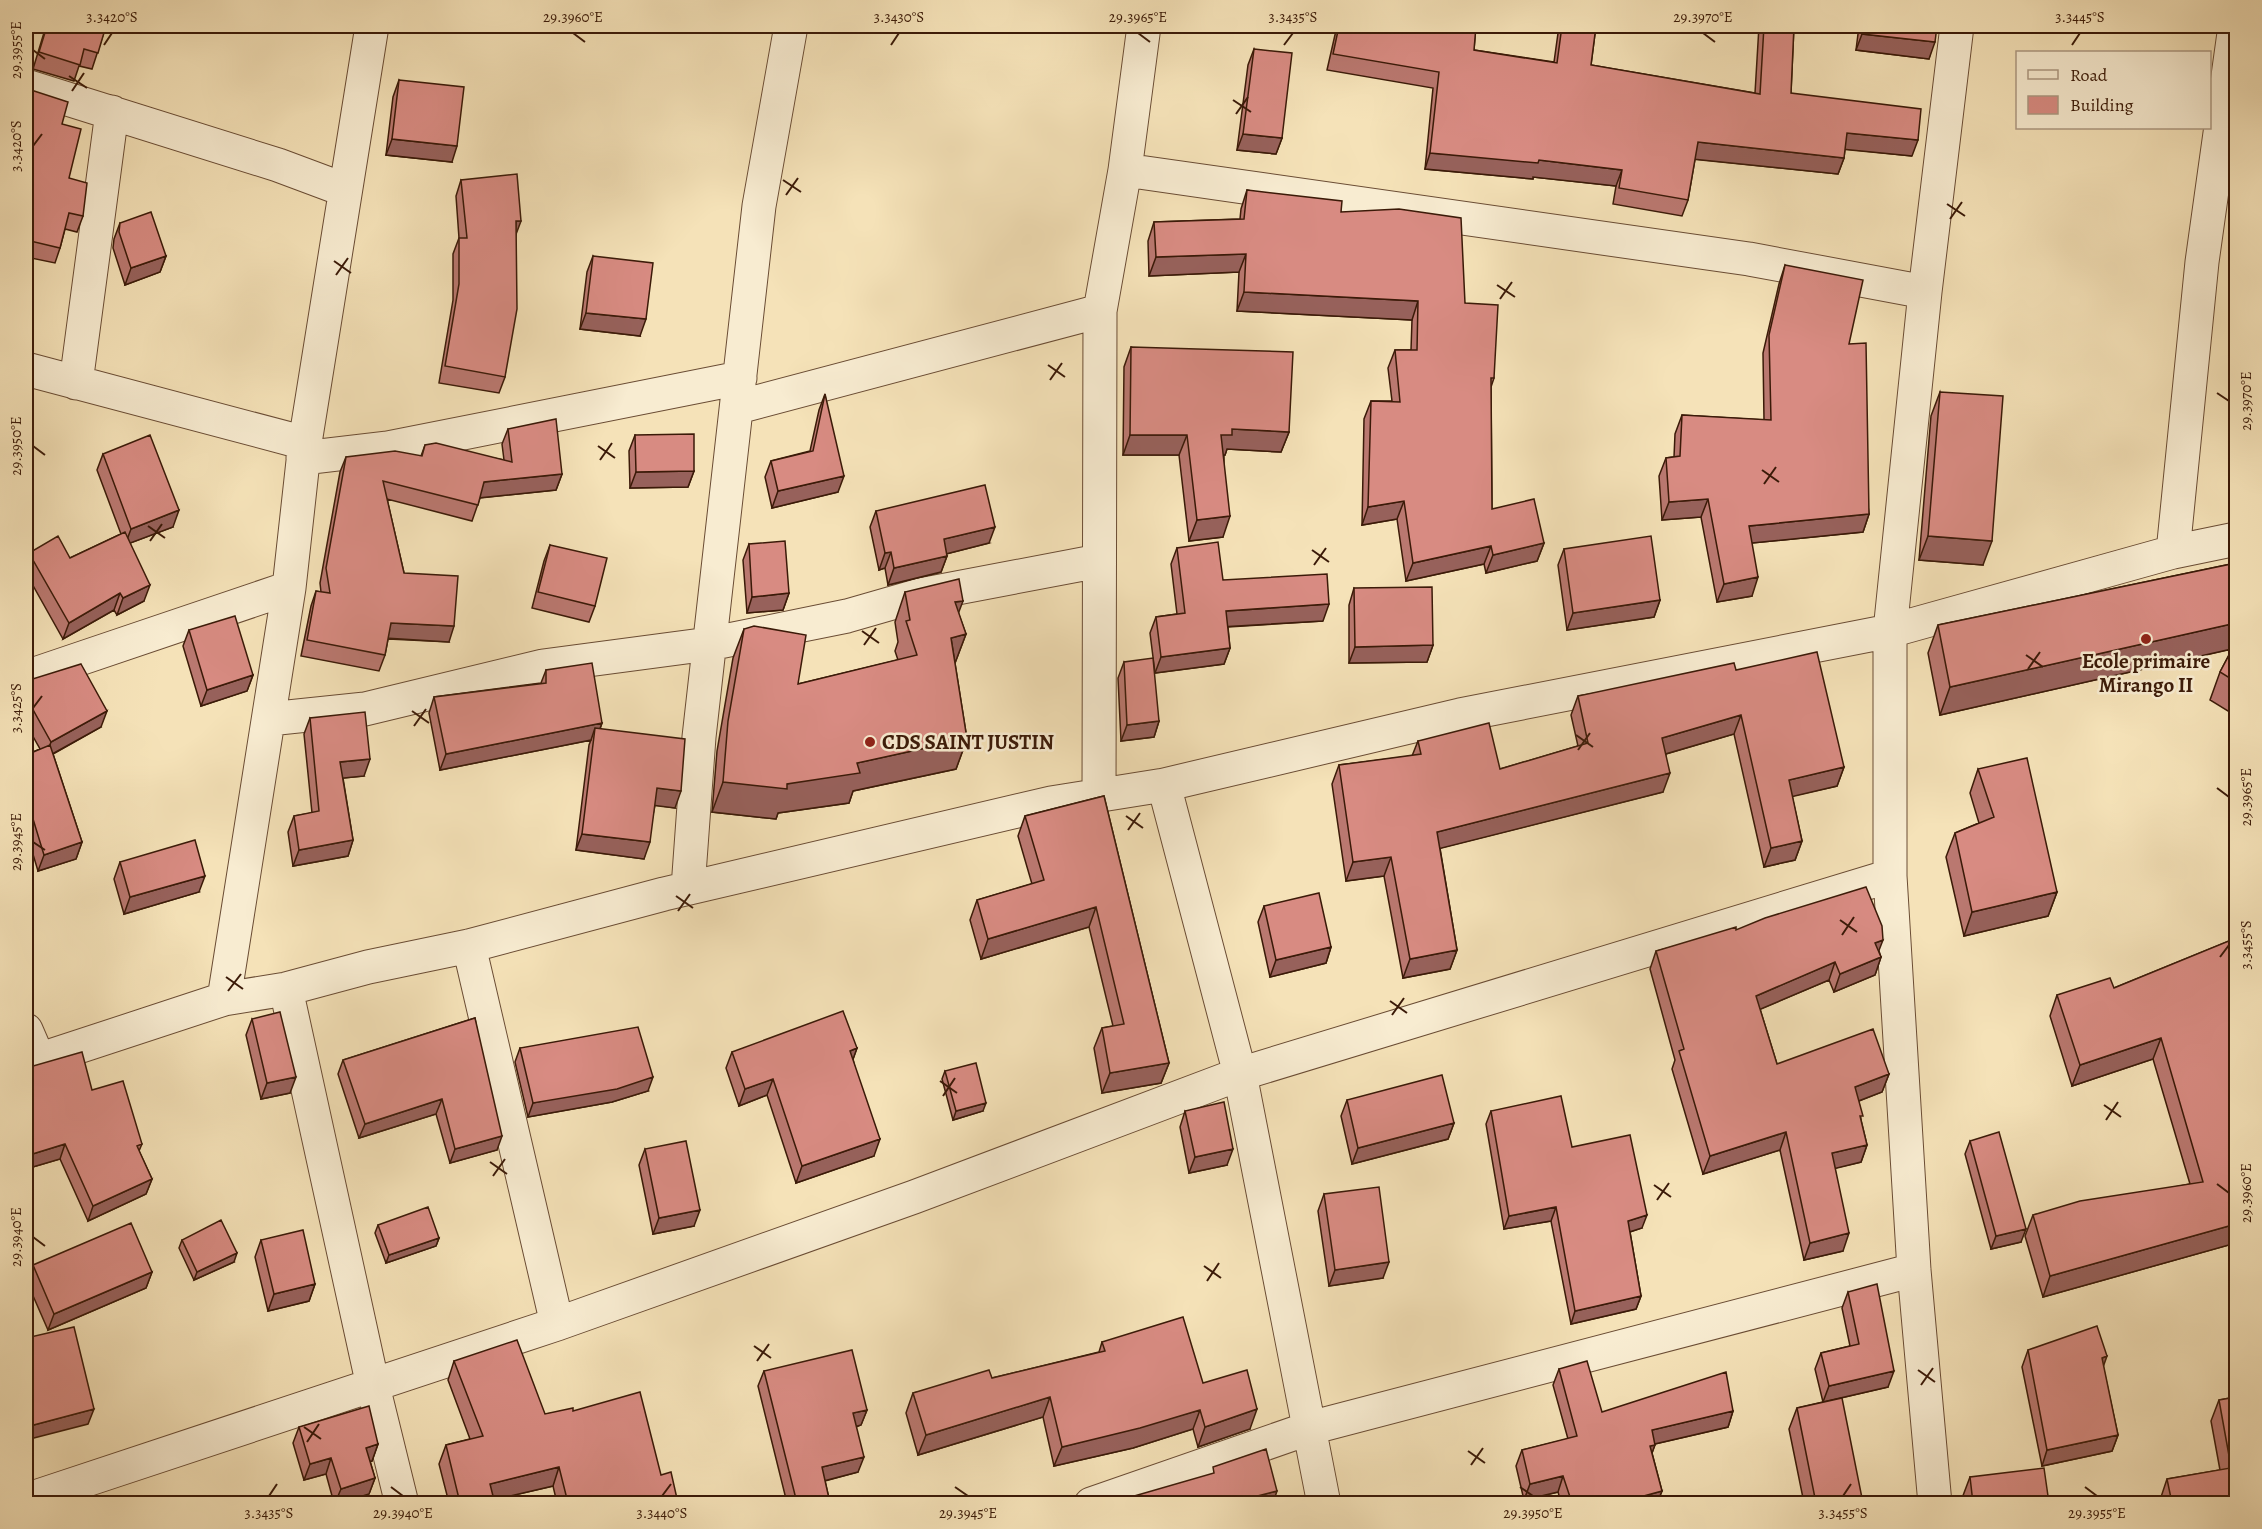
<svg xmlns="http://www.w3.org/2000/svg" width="2262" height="1529" font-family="Alegreya,serif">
  <rect width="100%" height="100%" fill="#f5e2b8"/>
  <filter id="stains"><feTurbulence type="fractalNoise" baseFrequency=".00333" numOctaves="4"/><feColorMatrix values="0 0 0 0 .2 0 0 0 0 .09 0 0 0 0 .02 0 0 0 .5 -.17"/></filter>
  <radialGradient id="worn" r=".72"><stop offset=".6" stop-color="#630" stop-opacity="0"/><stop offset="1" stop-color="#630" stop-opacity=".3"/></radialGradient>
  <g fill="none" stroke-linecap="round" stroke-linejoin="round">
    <defs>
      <path id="street" d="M26,86L278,165L345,190
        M1125,170L1749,259L1925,292
        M26,369L305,443
        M76,383L112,112
        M738,407L1100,311
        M303,458L388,448L740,378
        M2173,552L2202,262L2235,26
        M26,677L289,588
        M269,719L365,709L543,666L709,644L847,616L920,595L1099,561
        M1164,785L1240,1074L1324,1504
        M1099,795L1100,311L1125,170L1144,26
        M688,888L699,737L759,206L791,26
        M469,946L557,1324
        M286,989L373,1386L402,1504
        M224,999L289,588L305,443L372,26
        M26,1030L39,1060
        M26,1064L224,999L286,989L368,967L469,946L664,894L1051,803L1164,785L1460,715L1890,631L2173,552L2236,539
        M26,1500L557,1324L914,1197L1240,1074L1890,876
        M1091,1504L1310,1428L1914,1270
        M1935,1504L1914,1270L1890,876V631L1925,292L1957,26"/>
    </defs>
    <use href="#street" stroke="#6a4c34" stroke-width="35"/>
    <use href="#street" stroke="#f8ecd1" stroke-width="33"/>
  </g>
  <path fill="#ba7870" stroke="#3b1a08" stroke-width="1.5" d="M46,26H106L92,69L79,66L74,81L33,69Z
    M1337,26H1476L1474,50L1554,62L1559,26H1596L1591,65L1755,93L1759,26H1794L1791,93L1912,156L1845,149L1844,158L1838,174L1695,159L1688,200L1682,216L1613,204L1616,186L1533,177V179L1425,169L1433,88L1327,70Z
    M1859,26H1937L1929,59L1856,50Z
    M1254,49L1282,138L1276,154L1237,150L1248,65Z
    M399,80L452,162L386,155L393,97Z
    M28,89L62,124L69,178L83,216L77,232L65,229L60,248L55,263L26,257V96Z
    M461,180L516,234L505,377L499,393L439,383L453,300V254L459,238L456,196Z
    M1247,190L1341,212L1465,303L1494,378L1491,387L1492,509L1544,543L1537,561L1486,573L1484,564L1406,581L1397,519L1362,525L1364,419L1371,401H1392L1388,368L1395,350H1411L1412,320L1237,311L1239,272L1149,276L1148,241L1154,222L1240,219L1241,209Z
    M120,223L166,256L160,272L125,285L113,248L114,239Z
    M593,256L640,336L580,329L587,272Z
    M1785,265L1849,344L1869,514L1863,532L1752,543V596L1717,602L1701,517L1662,520L1659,476L1666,458L1674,457L1675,434L1682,415L1764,420L1763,353L1779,284Z
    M1131,347L1289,432L1281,452L1227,449L1225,455H1224L1223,537L1189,541L1179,455H1123L1124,367Z
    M1940,392L1983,565L1919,560L1931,416Z
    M825,394L838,492L772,508L765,477L771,461L810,451L819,410Z
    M508,429L562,474L556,490L480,498L472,521L387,499L404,573L449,642L388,639L385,655L379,671L301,656L311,606L316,591L321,592L320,583L340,472L346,457L421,456L425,445L504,460L502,444Z
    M635,435L694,471L688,487L630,488L629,451Z
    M103,454L173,527L130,543L144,601L117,615L114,610L63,639L26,573V563L29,553L70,558L121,534L97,470Z
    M876,511L989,543L946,554L947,556L941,572L888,585L885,568L879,570L870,527Z
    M749,544L789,593L783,610L747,613L743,560Z
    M550,545L595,606L589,622L532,608L544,561Z
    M1177,548L1223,580L1323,621L1228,627L1230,648L1224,664L1155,673L1150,633L1156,617L1177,614L1171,564Z
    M1564,549L1660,600L1654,617L1567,630L1558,565Z
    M2236,563V716L2210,700L2220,672L2232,649L1940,715L1928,653L1938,625Z
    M1354,588L1433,645L1427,662L1349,663V605Z
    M905,592L958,612L966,634L955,663L967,739L956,769L853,791L849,803L778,813L776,819L712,812L717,751L733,658L744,629L798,684L898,660L895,651L898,642L895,622Z
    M189,630L253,675L247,691L201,706L183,646Z
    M1124,662L1159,721L1154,737L1121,741L1118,678Z
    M546,670L602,723L600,729L675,808L655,805L644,859L576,850L589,745L591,740L440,770L429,713L434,697L541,683Z
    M1736,670L1844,767L1837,786L1792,796L1802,841L1795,860L1764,867L1734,734L1666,754L1663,792L1440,848L1457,950L1450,969L1403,978L1384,876L1346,881L1332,784L1339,765L1412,756L1418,741L1500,769L1578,746L1571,715L1578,696Z
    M26,681L101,727L53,754L82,842L76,859L38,871L26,831V755L40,749L26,724Z
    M310,718L364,776L343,778L353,840L348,856L293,866L288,832L294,816L312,813L304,734Z
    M1978,769L2057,892L2048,916L1964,936L1946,857L1955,833L1979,823L1970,793Z
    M1104,796L1169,1063L1161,1083L1102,1093L1094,1048L1102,1028L1113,1026L1089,927L981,959L970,920L977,900L1032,884L1018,836L1025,816Z
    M120,862L199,892L124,914L114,879Z
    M1264,906L1331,947L1326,963L1270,977L1258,922Z
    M1736,930L1879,951L1881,957L1875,975L1834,992L1829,980L1760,1009L1777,1064L1889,1074L1882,1092L1859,1101L1861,1120L1867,1145L1861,1162L1835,1168L1843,1251L1804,1260L1780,1150L1703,1174L1672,1069L1675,1060L1650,969L1656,951Z
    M2236,938V1243L2043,1297L2025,1236L2033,1215L2190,1184L2153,1059L2072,1086L2050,1016L2057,995L2114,988Z
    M475,1018L497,1150L450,1163L436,1114L359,1138L338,1074L343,1060Z
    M252,1019L290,1093L261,1099L246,1035Z
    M520,1048L648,1091L612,1102L528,1117L515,1062Z
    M857,1048L853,1059L874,1156L796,1183L767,1095L739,1106L726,1068L732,1052Z
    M26,1068L92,1090L142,1144L139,1151L152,1179L146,1194L88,1221L60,1159L26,1169Z
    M945,1071L983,1111L953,1120L942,1079Z
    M1347,1100L1454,1123L1448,1139L1352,1164L1341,1116Z
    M1185,1111L1227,1165L1189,1173L1180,1127Z
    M1491,1111L1572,1147L1642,1228L1630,1232L1641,1296L1636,1309L1571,1324L1551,1221L1504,1229L1486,1124Z
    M1970,1141L2021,1242L1991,1249L1965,1154Z
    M645,1149L694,1226L653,1234L639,1165Z
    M1324,1194L1383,1278L1329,1286L1318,1211Z
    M378,1225L439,1238L436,1246L386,1263L375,1233Z
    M182,1240L234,1262L194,1280L179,1248Z
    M261,1240L315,1284L309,1301L268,1311L255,1257Z
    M33,1265L152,1272L146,1288L48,1330L27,1282Z
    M1848,1292L1888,1387L1828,1401L1863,1503H1804L1789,1429L1797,1408L1823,1402L1815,1369L1821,1353L1850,1346L1842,1308Z
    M1102,1342L1203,1383L1250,1429L1198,1447L1193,1429L1133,1448L1054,1466L1043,1417L918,1455L906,1413L913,1393L992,1378L1099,1352Z
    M2028,1350L2103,1366L2118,1435L2112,1451L2042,1466L2022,1367Z
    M454,1361L545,1414L573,1411L661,1475L678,1503H557L553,1486L493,1500L492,1503H449L439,1464L446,1445L470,1439L448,1380Z
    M1559,1369L1602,1412L1733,1411L1728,1427L1655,1444L1652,1453L1662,1491L1657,1503H1561L1558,1492L1524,1500L1516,1466L1522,1450L1568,1439L1553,1385Z
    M764,1371L867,1410L861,1425L856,1427L858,1472L825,1481L830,1503H787L758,1386Z
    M2236,1397V1503H2160V1500L2167,1479L2220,1470L2211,1421L2219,1400Z
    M299,1427L378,1444L372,1461H370L375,1478L369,1494L340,1503H334L326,1474L304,1480L293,1443Z
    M1970,1477L2049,1503H1962L1961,1501Z"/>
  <path fill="#97615b" stroke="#3b1a08" stroke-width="1.5" d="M1862,34L1935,42L1929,59L1856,50Z
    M1847,133L1918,140L1912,156L1841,149Z
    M1243,134L1282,138L1276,154L1237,150Z
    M392,139L457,146L452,162L386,155Z
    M1698,142L1844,158L1838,174L1692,159Z
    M1430,153L1539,160L1622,170L1616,186L1533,177V179L1425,169Z
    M516,221H521L515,237Z
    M1246,254L1239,272L1149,276L1156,257Z
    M166,256L160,272L125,285L131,268Z
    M1244,292L1418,301L1412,320L1237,311Z
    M586,313L646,319L640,336L580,329Z
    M1232,429L1289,432L1281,452L1227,449L1225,455H1214L1221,435Z
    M1130,435H1187L1179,455H1123Z
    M694,471L688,487L630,488L636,472Z
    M562,474L556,490L478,498L484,482Z
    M844,476L838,492L772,508L778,491Z
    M1708,499L1701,517L1662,520L1669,502Z
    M1404,501L1397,519L1362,525L1368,507Z
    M179,510L173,527L125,545L131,529Z
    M1869,514L1863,532L1742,544L1749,526Z
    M1230,516L1223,537L1189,541L1197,520Z
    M995,527L989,543L938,556L944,539Z
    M1928,536L1992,541L1983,565L1919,560Z
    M1544,543L1537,561L1486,573L1493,555Z
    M1491,546L1484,564L1406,581L1413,563Z
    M891,552L885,568L879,570L885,553Z
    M947,556L941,572L888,585L894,568Z
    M1758,577L1752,596L1717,602L1724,584Z
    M150,585L144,601L117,615L123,598Z
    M120,593L114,610L63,639L69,623Z
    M789,593L783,610L747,613L752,597Z
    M1660,600L1654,617L1567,630L1573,613Z
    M963,601L952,630L955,602Z
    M1329,604L1323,621L1220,627L1226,611Z
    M391,623L454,626L449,642L385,638Z
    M2236,623V648L1940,715L1950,687Z
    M966,634L955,663L951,638Z
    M1433,645L1427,662L1349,663L1355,647Z
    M1230,648L1224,664L1155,673L1161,657Z
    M253,675L247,691L201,706L207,690Z
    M107,711L101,727L45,758L51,742Z
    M1741,715L1734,734L1655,757L1662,738Z
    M1159,721L1154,737L1121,741L1127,725Z
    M602,723L596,739L595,728L591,740L440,770L446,754Z
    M967,739L956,769L853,791L849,803L778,813L776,819L712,812L723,782L787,784L857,763Z
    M370,759L364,776L334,779L340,762Z
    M1844,767L1837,786L1782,799L1789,780Z
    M1670,773L1663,792L1430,851L1437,832Z
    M657,788L681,791L675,808L651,805Z
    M582,834L650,842L644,859L576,850Z
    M353,840L348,856L293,866L299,850Z
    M1802,841L1795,860L1764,867L1771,848Z
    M82,842L76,859L38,871L44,855Z
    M1391,857L1384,876L1346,881L1353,862Z
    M205,876L199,892L124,914L130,897Z
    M2057,892L2048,916L1964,936L1972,912Z
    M1096,907L1089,927L981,959L988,939Z
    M1883,940L1876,958L1875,943Z
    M1331,947L1326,963L1270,977L1276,960Z
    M1457,950L1450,969L1403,978L1410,959Z
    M1881,957L1875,975L1834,992L1840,974Z
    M1835,962L1829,980L1749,1014L1756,996Z
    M2161,1038L2153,1059L2072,1086L2080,1065Z
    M857,1048L851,1065L850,1051Z
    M1169,1063L1161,1083L1102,1093L1110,1073Z
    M1889,1074L1882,1092L1848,1105L1855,1087Z
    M296,1077L290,1093L261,1099L267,1083Z
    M653,1077L648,1091L612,1102L528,1117L533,1103Z
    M773,1079L767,1095L739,1106L745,1089Z
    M442,1099L436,1114L359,1138L365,1124Z
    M986,1103L983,1111L953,1120L956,1111Z
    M1454,1123L1448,1139L1352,1164L1358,1148Z
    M1786,1132L1780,1150L1703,1174L1710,1156Z
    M502,1136L497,1150L450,1163L455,1149Z
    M880,1139L874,1156L796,1183L802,1166Z
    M65,1144L60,1159L26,1169V1156Z
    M1867,1145L1861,1162L1825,1171L1832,1153Z
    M1233,1149L1227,1165L1189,1173L1195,1157Z
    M152,1179L146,1194L88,1221L93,1206Z
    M1556,1207L1551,1221L1504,1229L1509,1216Z
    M700,1210L694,1226L653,1234L659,1218Z
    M1647,1215L1642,1228L1623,1234L1628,1221Z
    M2236,1224V1243L2043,1297L2050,1276Z
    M2026,1229L2021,1242L1991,1249L1996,1236Z
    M1849,1233L1843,1251L1804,1260L1810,1243Z
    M439,1238L436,1246L386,1263L389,1255Z
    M237,1253L234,1262L194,1280L197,1272Z
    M1389,1262L1383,1278L1329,1286L1335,1270Z
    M152,1272L146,1288L48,1330L54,1314Z
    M315,1284L309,1301L268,1311L274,1294Z
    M1641,1296L1636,1309L1571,1324L1575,1311Z
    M2107,1356L2101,1373L2102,1358Z
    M1894,1371L1888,1387L1823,1402L1829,1386Z
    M1050,1397L1043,1417L918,1455L926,1435Z
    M94,1409L88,1424L26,1440V1427Z
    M1257,1409L1250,1429L1198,1447L1205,1427Z
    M867,1410L861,1425L847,1429L853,1413Z
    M1200,1410L1193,1429L1133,1448L1054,1466L1062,1447Z
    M1733,1411L1728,1427L1646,1446L1652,1430Z
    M2118,1435L2112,1451L2042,1466L2047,1450Z
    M378,1444L372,1461L360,1464L366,1448Z
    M1655,1445L1649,1461L1650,1446Z
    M864,1457L858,1472L816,1483L822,1467Z
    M331,1458L326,1474L304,1480L310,1464Z
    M559,1467L553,1486L493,1500L492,1503H478L490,1484Z
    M1563,1476L1558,1492L1524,1500L1530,1484Z
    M375,1478L369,1494L340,1503H335L341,1489Z
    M2235,1489H2236V1503H2230Z
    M1277,1491L1273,1503H1230Z
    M1662,1491L1657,1503H1618Z"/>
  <path fill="#d88b82" stroke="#3b1a08" stroke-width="1.5" d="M47,26H106L98,53L84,49L80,65L39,52Z
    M1339,26H1476L1474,50L1557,63L1562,26H1596L1591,65L1760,94L1764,26H1794L1791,93L1921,109L1918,140L1847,133L1844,158L1698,142L1688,200L1619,188L1622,170L1539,160L1538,163L1430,153L1439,72L1333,54Z
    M1863,26H1937L1935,42L1862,34Z
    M1254,49L1292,53L1282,138L1243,134Z
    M399,80L464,87L457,146L392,139Z
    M28,89L68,102L62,124L81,129L69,178L87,183L83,216L69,213L60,248L26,240V101Z
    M517,174L521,221H516L517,309L505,377L445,366L459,284V238H467L461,180Z
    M1247,190L1342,201L1341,212L1399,209L1461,218L1465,303L1498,305L1494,378H1491L1492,509L1534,499L1544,543L1493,555L1491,546L1413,563L1404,501L1368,507L1371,401L1400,402L1395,350H1417L1418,301L1244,292L1246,254L1156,257L1154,222L1244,219Z
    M151,212L166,256L131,268L119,232L120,223Z
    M593,256L653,263L646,319L586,313Z
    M1785,265L1863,280L1849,344L1866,343L1869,514L1749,526L1758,577L1724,584L1708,499L1669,502L1666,458L1680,456L1682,415L1771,420L1769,335Z
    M1131,347L1293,352L1289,432L1232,429V435H1221L1230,516L1197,520L1187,435H1130Z
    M1940,392L2003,396L1992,541L1928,536Z
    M825,394L844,476L778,491L771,461L813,451Z
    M556,419L562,474L484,482L478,505L383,481L404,573L458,576L454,626L391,623L385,655L307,640L316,591L330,593L326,568L346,457L395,451L422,456L425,445L436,443L512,462L508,429Z
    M694,434V471L636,472L635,435Z
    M150,435L179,510L131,529L103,454Z
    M985,485L995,527L944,539L947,556L894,568L891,552L885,553L876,511Z
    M125,532L150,585L123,598L120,593L69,623L29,553L58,536L70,558Z
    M1651,536L1660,600L1573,613L1564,549Z
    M785,541L789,593L752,597L749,544Z
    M1218,542L1223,580L1327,574L1329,604L1226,611L1230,648L1161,657L1156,617L1185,613L1177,548Z
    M550,545L607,558L595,606L538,592Z
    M2236,563V623L1950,687L1938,625Z
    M959,579L963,601L955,602L966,634L951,638L967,739L857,763L860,773L787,784V789L723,782L728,721L744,629L754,626L806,635L798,684L917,655L906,621L910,620L905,592Z
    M1432,587L1433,645L1355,647L1354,588Z
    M235,616L253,675L207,690L189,630Z
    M2236,642V682L2220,672Z
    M1817,652L1844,767L1789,780L1802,841L1771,848L1741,715L1662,738L1670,773L1437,832L1457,950L1410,959L1391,857L1353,862L1339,765L1421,754L1418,741L1489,723L1500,769L1588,743L1578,696L1734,663L1736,670Z
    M1153,658L1159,721L1127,725L1124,662Z
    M592,663L602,723L446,754L434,697L546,683V670Z
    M81,664L107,711L51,742L26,697V681Z
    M365,712L370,759L340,762L353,840L299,850L294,816L319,811L310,718Z
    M595,728L685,739L681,791L657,788L650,842L582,834Z
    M50,745L82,842L44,855L26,796V755Z
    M2027,758L2057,892L1972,912L1955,833L1994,817L1978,769Z
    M1104,796L1169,1063L1110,1073L1102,1028L1124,1024L1096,907L988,939L977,900L1044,880L1025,816Z
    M195,840L205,876L130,897L120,862Z
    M1866,887L1882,926L1883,940L1875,943L1881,957L1840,974L1835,962L1756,996L1777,1064L1873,1029L1889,1074L1855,1087L1863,1116H1860L1867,1145L1832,1153L1849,1233L1810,1243L1786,1132L1710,1156L1679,1051L1684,1049L1656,951L1736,927V930L1765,918Z
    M1319,893L1331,947L1276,960L1264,906Z
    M2236,938V1224L2050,1276L2033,1215L2080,1201L2203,1182L2161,1038L2080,1065L2057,995L2110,978L2114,988Z
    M843,1011L857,1048L850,1051L880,1139L802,1166L773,1079L745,1089L732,1052Z
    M280,1012L296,1077L267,1083L252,1019Z
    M475,1018L502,1136L455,1149L442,1099L365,1124L343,1060Z
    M638,1027L653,1077L617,1089L533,1103L520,1048Z
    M82,1052L92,1090L123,1081L142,1144L137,1146L152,1179L93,1206L65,1144L26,1156V1068Z
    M976,1063L986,1103L956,1111L945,1071Z
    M1442,1075L1454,1123L1358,1148L1347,1100Z
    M1561,1096L1572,1147L1630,1135L1647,1215L1628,1221L1641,1296L1575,1311L1556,1207L1509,1216L1491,1111Z
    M1224,1102L1233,1149L1195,1157L1185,1111Z
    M1999,1132L2026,1229L1996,1236L1970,1141Z
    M686,1141L700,1210L659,1218L645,1149Z
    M1379,1187L1389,1262L1335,1270L1324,1194Z
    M428,1207L439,1238L389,1255L378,1225Z
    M221,1220L237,1253L197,1272L182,1240Z
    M131,1223L152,1272L54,1314L33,1265Z
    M303,1230L315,1284L274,1294L261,1240Z
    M1877,1284L1894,1371L1829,1386L1821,1353L1859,1344L1848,1292Z
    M1183,1317L1203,1383L1247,1370L1257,1409L1205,1427L1200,1410L1140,1428L1062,1447L1050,1397L926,1435L913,1393L989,1370L992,1378L1105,1351L1102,1342Z
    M2097,1326L2107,1356L2102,1358L2118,1435L2047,1450L2028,1350Z
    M74,1327L94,1409L26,1427V1338Z
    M517,1340L545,1414L573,1408V1411L640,1392L661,1475L671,1472L678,1503H568L559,1467L490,1484L494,1500L478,1503H460L446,1445L483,1436L454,1361Z
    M852,1350L867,1410L853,1413L864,1457L822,1467L830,1503H797L764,1371Z
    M1587,1361L1602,1412L1726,1372L1733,1411L1652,1430L1655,1445L1650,1446L1662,1491L1618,1503H1572L1563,1476L1530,1484L1522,1450L1577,1436L1559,1369Z
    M2236,1397V1489H2235L2219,1400Z
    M1842,1398L1863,1503H1814H1816L1797,1408Z
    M369,1406L378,1444L366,1448L375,1478L341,1489L331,1458L310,1464L299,1427Z
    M26,1438L29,1447L26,1448Z
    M1266,1449L1277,1491L1230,1503H1110L1214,1473L1213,1467Z
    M2044,1468L2049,1503H1973L1970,1477Z
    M2230,1468L2236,1503H2172L2167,1479Z"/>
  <path fill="none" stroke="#3b1a08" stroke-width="2" d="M573,33L585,42M1138,33L1150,42M1703,33L1715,42M104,45L112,33M891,45L899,33M1284,45L1293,33M2072,45L2080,33M33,50L45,59M69,76L87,88M72,91L84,73M1233,100L1251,112M1236,114L1248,97M33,146L42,134M783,180L801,192M786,195L798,178M1947,204L1965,216M1950,219L1962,202M334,261L351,273M336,275L348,258M1497,285L1515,297M1500,299L1512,282M1048,365L1065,377M1050,380L1062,363M2217,393L2229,401M33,446L45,455M598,446L615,458M600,460L612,443M1762,470L1779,482M1764,484L1776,467M148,526L165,538M150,541L162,524M1312,550L1329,562M1314,565L1326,548M862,631L879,643M864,645L876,628M2026,655L2043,667M2028,669L2040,652M33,708L42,696M412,711L429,723M414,726L426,709M1576,735L1593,747M1578,750L1590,733M2217,788L2229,797M1126,816L1143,828M1128,830L1140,813M33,842L45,850M676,896L693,908M678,911L690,894M1840,920L1857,932M1842,935L1854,917M2220,957L2229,945M226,977L243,989M228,991L241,974M1390,1001L1407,1013M1392,1015L1404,998M940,1081L957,1093M943,1096L955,1078M2104,1105L2121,1117M2106,1120L2118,1102M490,1162L507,1174M493,1176L505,1159M2217,1184L2229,1193M1654,1185L1671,1197M1657,1200L1669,1183M33,1237L45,1246M1204,1266L1221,1278M1207,1281L1219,1263M754,1346L771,1358M757,1361L769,1344M1918,1370L1935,1382M1921,1385L1933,1368M304,1427L321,1439M307,1442L319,1424M1468,1451L1485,1463M1471,1465L1483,1448M391,1487L403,1496M955,1487L968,1496M1520,1487L1533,1496M2085,1487L2097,1496M269,1496L277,1484M662,1496L671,1484M1843,1496L1851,1484"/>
  <g fill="#8f2418" stroke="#f8ecd1" stroke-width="2">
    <circle cx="2146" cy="639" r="6"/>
    <circle cx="870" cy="742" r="6"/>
  </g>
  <g text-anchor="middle" stroke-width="5" stroke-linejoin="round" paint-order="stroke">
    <g font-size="21" font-weight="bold" fill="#3b1a08" stroke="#f8ecd1">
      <text x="2146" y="668">Ecole primaire<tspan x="2146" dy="24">Mirango II</tspan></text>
      <text x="882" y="749" text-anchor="start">CDS SAINT JUSTIN</text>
    </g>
  </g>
  <rect width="2262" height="1529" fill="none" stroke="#f5e2b8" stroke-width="66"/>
  <rect x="2016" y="51" width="195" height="78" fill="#f8ecd1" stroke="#ac9881" stroke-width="1.5"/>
  <rect x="2028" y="70" width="30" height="9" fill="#f8ecd1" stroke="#ac9881" stroke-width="1.5"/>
  <text x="2070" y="81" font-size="18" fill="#3b1a08">Road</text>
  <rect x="2028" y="96" width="30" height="18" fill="#d88b82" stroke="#ac9881" stroke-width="1.5"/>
  <text x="2070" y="111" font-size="18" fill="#3b1a08">Building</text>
  <rect x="33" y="33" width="2196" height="1463" fill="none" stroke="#3b1a08" stroke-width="2"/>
  <g font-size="15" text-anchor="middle" fill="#3b1a08">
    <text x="112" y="22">3.3420°S</text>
    <text x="573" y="22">29.3960°E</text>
    <text x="899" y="22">3.3430°S</text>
    <text x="1138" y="22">29.3965°E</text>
    <text x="1293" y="22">3.3435°S</text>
    <text x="1703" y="22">29.3970°E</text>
    <text x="2080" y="22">3.3445°S</text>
    <text transform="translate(16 50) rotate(-90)" y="5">29.3955°E</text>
    <text transform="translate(16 146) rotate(-90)" y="5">3.3420°S</text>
    <text transform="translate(2246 401) rotate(-90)" y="5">29.3970°E</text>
    <text transform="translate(16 446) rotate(-90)" y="5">29.3950°E</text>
    <text transform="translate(16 708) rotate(-90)" y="5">3.3425°S</text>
    <text transform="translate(2246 797) rotate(-90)" y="5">29.3965°E</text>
    <text transform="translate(16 842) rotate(-90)" y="5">29.3945°E</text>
    <text transform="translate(2246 945) rotate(-90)" y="5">3.3455°S</text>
    <text transform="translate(2246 1193) rotate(-90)" y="5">29.3960°E</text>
    <text transform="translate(16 1237) rotate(-90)" y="5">29.3940°E</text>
    <text x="269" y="1518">3.3435°S</text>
    <text x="403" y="1518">29.3940°E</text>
    <text x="662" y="1518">3.3440°S</text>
    <text x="968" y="1518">29.3945°E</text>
    <text x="1533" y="1518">29.3950°E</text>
    <text x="1843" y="1518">3.3455°S</text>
    <text x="2097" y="1518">29.3955°E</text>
  </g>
  <rect width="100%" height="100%" filter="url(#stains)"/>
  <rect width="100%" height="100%" fill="url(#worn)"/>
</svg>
